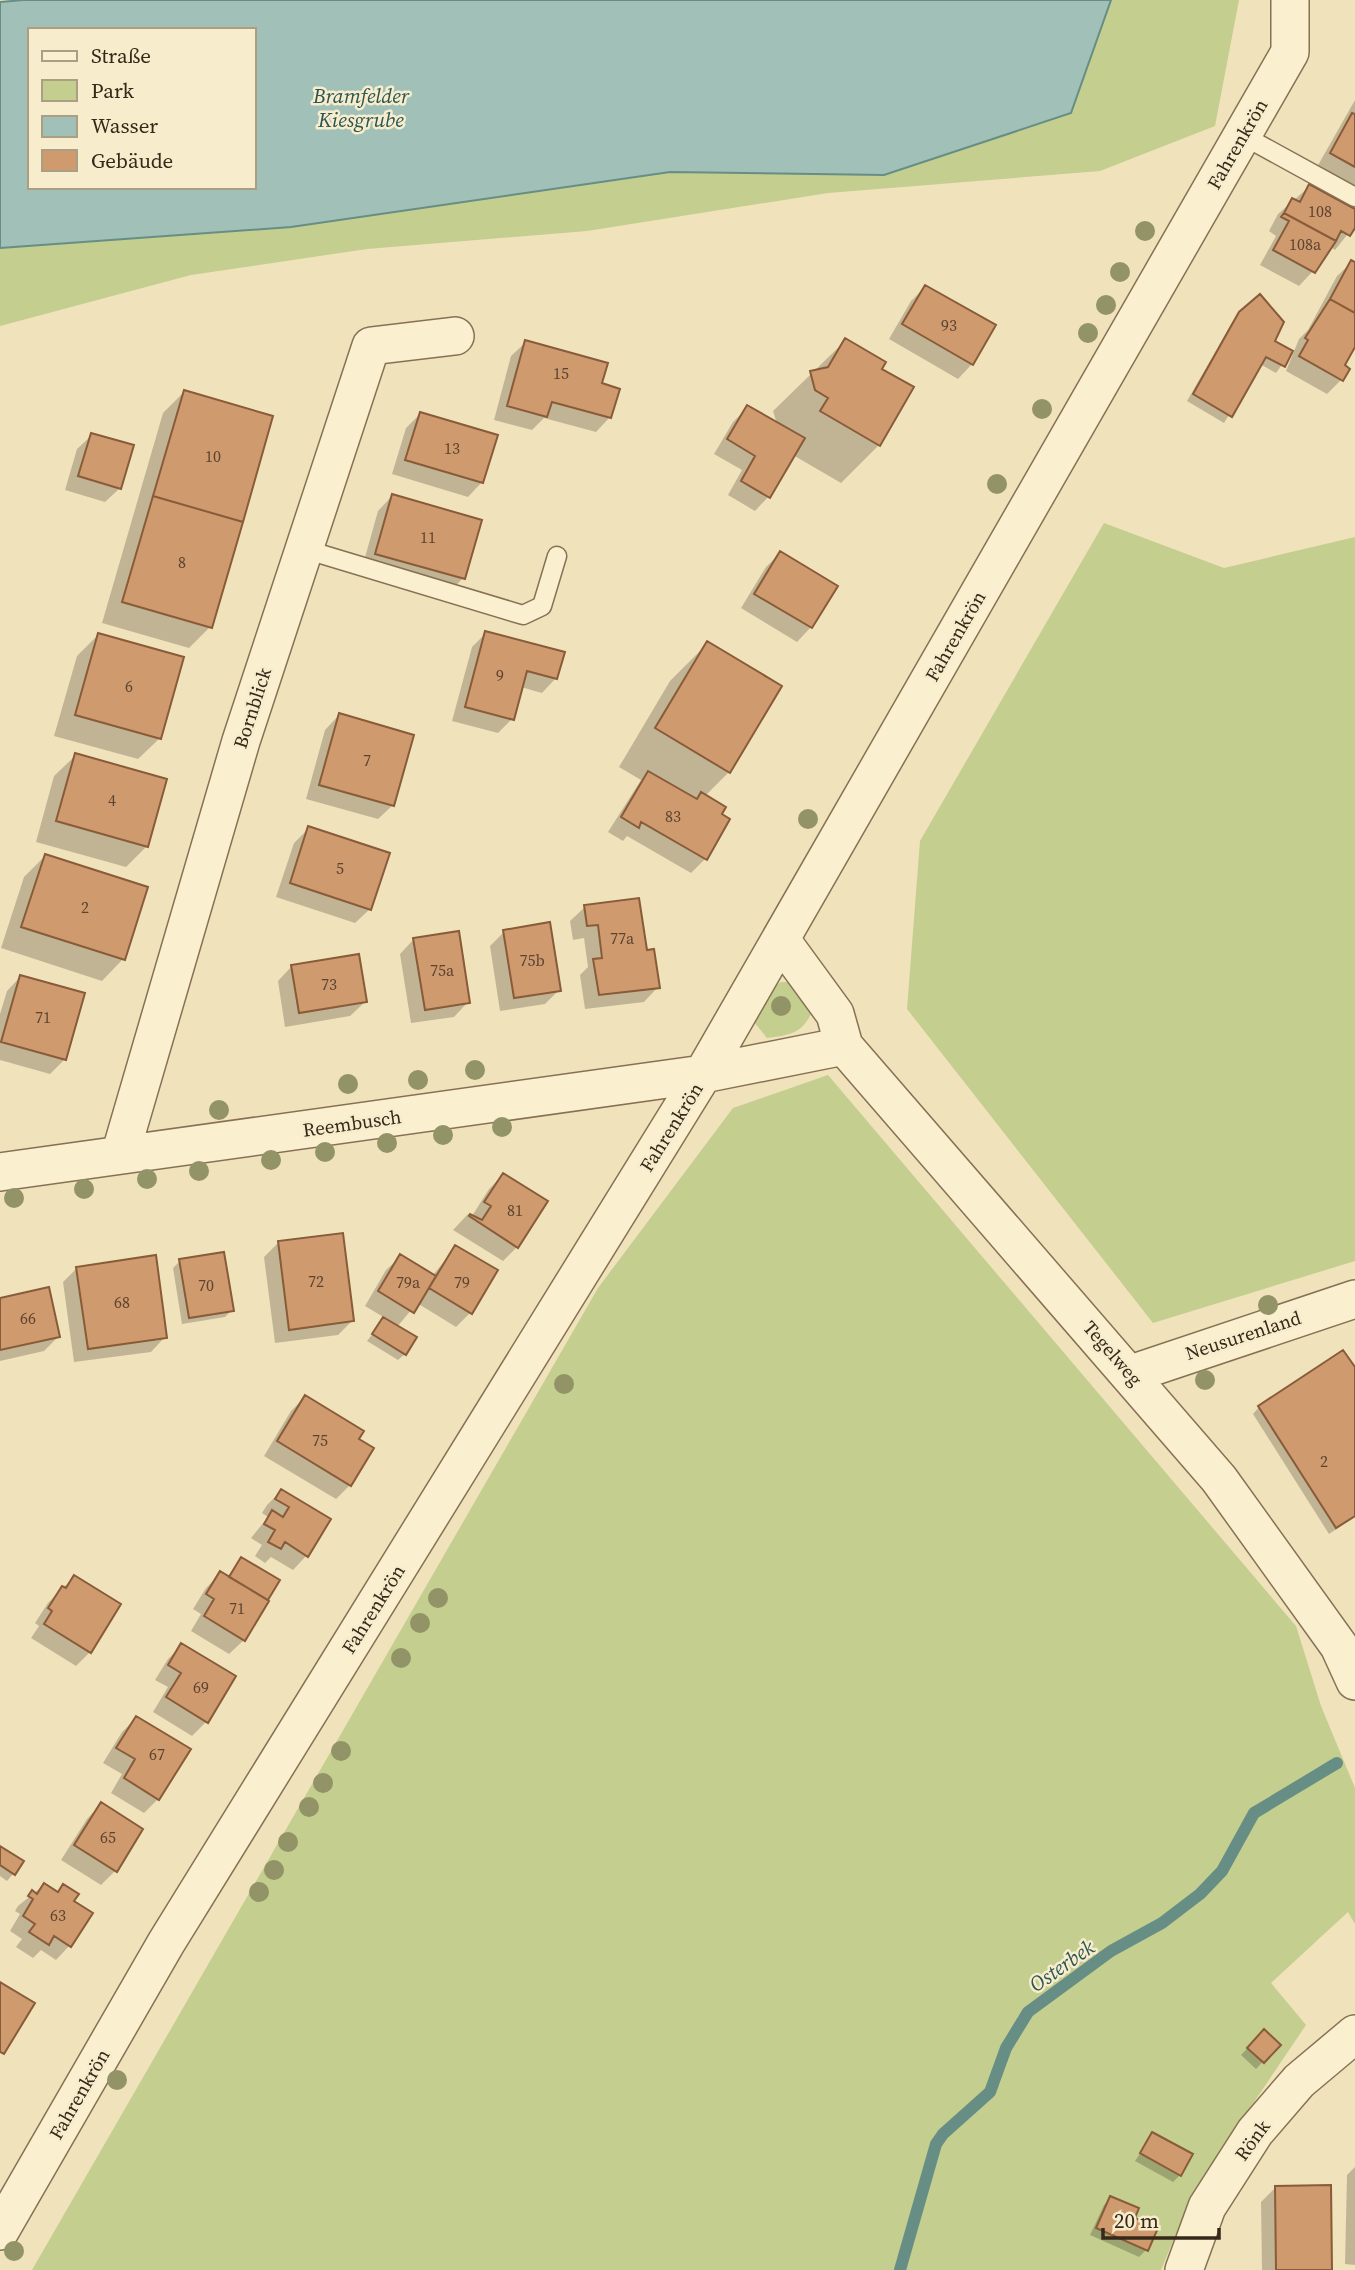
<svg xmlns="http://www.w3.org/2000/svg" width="1355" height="2270" font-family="'Source Serif 4',serif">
  <rect width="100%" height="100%" fill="#f0e2bb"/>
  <path fill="#c4ce8f" d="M1111,0H1239L1215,126L1100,171L828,193L587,231L367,249L191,275L0,326V248L291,227L670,172L884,175L1071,113Z
    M1104,523L1224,568L1355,537V1261L1153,1323L907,1009L920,841Z
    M781,982H792L808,1003L811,1014C801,1034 789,1035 767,1038L754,1022L769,990Z
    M828,1075L1296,1626L1321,1706L1355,1788V1924L1348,1912L1271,1983L1306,2025L1194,2191L1161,2270H32L598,1288L733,1108Z"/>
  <path fill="#a0c0b8" stroke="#678e85" stroke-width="2" fill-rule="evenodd" d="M23,0H1111L1071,113L884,175L670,172L291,227L0,248V2ZM30,30H254V187H30Z"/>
  <path fill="#0003" d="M1355,100V189L1317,167Z
    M1310,186L1355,211V225L1335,250L1329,246L1313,271L1299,286L1260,265L1276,236L1269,231L1278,214Z
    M1352,262L1355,264V343L1342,366L1341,380L1327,394L1286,371L1299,339L1308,330L1337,276Z
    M925,287L972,364L958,379L889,339L911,301Z
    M1240,313L1273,342L1291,352L1276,373L1260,364L1224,423L1187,401L1233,321Z
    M845,341L880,370L879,445L841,483L793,455L769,496L755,511L728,495L742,470L714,454L733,422L747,408L777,424L773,411Z
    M526,342L600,385L610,417L596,432L544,418L532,430L494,420L511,356Z
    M184,392L210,627L189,648L102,623L163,413Z
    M420,414L482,482L468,497L392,474L406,428Z
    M92,435L120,488L105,502L65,490L77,449Z
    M392,496L479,521L463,578L449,593L362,568L378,511Z
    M780,553L811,627L797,642L741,608L766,567Z
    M486,633L556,678L542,693L521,687L512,719L498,733L452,721L472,647Z
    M98,635L160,738L138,759L54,736L77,656Z
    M708,643L729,772L705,796V859L691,873L627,836L623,841L608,832L641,780L619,767L670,681Z
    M339,715L393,805L378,819L306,799L325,730Z
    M76,755L147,846L126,867L36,842L54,776Z
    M309,828L370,909L355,923L276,897L294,843Z
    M45,856L123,959L102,981L1,948L24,877Z
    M585,907L646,952L658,987L644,1002L585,1009L580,975L588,967L584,938L573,940L570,921Z
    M504,932L559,990L545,1004L500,1011L490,946Z
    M414,939L468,1002L454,1017L411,1023L400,954Z
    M292,966L365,1002L350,1016L285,1027L278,981Z
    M21,976L65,1059L50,1074L0,1060V1014L7,991Z
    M503,1175L517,1247L503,1261L453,1230L468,1214L472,1216L489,1189Z
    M278,1243L352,1321L338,1335L275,1343L264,1257Z
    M456,1247L471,1312L456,1327L417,1303L397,1327L405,1354L398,1360L367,1341L385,1318L365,1306L386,1270L401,1256L433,1275Z
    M180,1261L232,1310L225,1317L182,1324L173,1268Z
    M77,1268L165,1337L151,1352L74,1362L63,1282Z
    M0,1300L58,1337L44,1351L0,1361Z
    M1355,1370V1517L1329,1534L1253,1414L1259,1407Z
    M305,1397L357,1439L350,1485L336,1499L264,1456L291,1411Z
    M281,1491L329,1520L307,1555L293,1570L271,1557L265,1563L255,1556L262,1545L251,1538L268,1517L262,1513L267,1505Z
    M241,1559L277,1581L244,1640L229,1654L191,1631L201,1614L193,1609L206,1588L220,1574L227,1578Z
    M74,1577L90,1652L76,1666L31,1638L39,1626L35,1623L48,1603Z
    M182,1645L206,1722L192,1736L153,1712L168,1687L155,1680L168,1659Z
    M136,1718L158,1799L144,1813L111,1793L122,1774L103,1763L122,1732Z
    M101,1804L115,1871L101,1885L61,1860L87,1819Z
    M0,1848L13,1874L7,1881L0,1876Z
    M44,1885L57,1893L64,1886L71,1902L70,1945L56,1960L41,1950L33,1958L16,1947L22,1939L10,1931L20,1914L15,1911L18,1906Z
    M1264,2031L1279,2045L1256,2069L1241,2055Z
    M1153,2134L1180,2175L1173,2182L1135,2161Z
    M1355,2167V2265L1345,2264L1347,2175Z
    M1276,2187L1330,2270H1262L1261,2202Z
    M1111,2198L1132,2219L1146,2250L1139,2257L1090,2235L1104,2205Z"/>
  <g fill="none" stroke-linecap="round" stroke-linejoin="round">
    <path stroke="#678e85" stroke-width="12" d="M900,2270L936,2144L943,2134L990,2092L1006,2048L1028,2012L1111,1951L1162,1923L1200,1894L1222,1871L1254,1813L1337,1763"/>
  </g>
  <path fill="#d09a6f" stroke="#885b39" stroke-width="2" d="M1352,113L1355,114V167L1330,153Z
    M1309,184L1355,209V228L1350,236L1341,231L1336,241L1284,213L1292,198L1300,202Z
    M1284,213L1336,241L1315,273L1273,250L1289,221L1281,217Z
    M1351,260L1355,262V313L1330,299Z
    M925,285L996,325L973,365L902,324Z
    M1260,294L1284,322L1275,341L1293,351L1285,367L1266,357L1232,417L1193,394L1239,312Z
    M1330,299L1355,313V347L1345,365L1350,369L1343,381L1299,356L1308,340L1305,338Z
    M845,338L886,362L882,369L914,387L880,446L820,411L828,398L815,390L810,371L828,367Z
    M525,340L608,363L602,383L620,389L611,418L552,402L547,417L507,406Z
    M184,390L273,416L243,522L153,496Z
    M747,405L805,438L770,498L741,481L755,456L727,439Z
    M420,412L498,435L483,483L405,460Z
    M91,433L134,445L121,489L78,476Z
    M392,494L482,520L465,579L375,554Z
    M153,496L243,522L212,628L122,602Z
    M780,551L838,586L812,628L754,594Z
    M485,631L565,652L557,679L527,671L514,720L465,707Z
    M98,633L184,657L161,739L75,715Z
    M707,641L782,686L730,773L655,728Z
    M339,713L414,735L394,806L319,785Z
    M75,753L167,779L148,847L56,821Z
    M648,771L697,799L701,792L726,807L722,814L730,819L707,860L641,822L639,828L621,817Z
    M308,826L390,853L371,910L290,883Z
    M45,854L148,887L125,960L21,927Z
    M639,898L647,950L654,949L660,988L599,995L593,959L602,958L598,925L587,926L584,905Z
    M550,922L561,991L514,998L503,930Z
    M459,931L470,1003L425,1010L413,938Z
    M359,954L367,1002L299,1013L291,965Z
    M20,975L85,993L66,1060L1,1042Z
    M503,1173L548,1201L518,1248L469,1216L470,1214L482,1220L491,1206L484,1202Z
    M343,1233L354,1321L289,1330L278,1241Z
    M455,1245L498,1270L472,1314L429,1288Z
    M224,1252L234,1311L189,1318L179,1259Z
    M400,1254L436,1276L414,1313L378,1291Z
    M156,1255L167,1338L88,1349L76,1267Z
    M49,1287L60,1337L0,1350V1298Z
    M383,1317L417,1337L406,1355L372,1334Z
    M1343,1350L1355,1367V1516L1336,1528L1258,1406Z
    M305,1395L364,1431L359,1439L374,1448L351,1486L277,1441Z
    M281,1489L331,1519L308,1557L285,1542L281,1549L268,1542L275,1530L264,1524L272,1510L283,1517L289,1507L275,1499Z
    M241,1557L280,1580L268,1600L229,1577Z
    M220,1571L269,1601L245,1641L204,1616L214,1599L206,1594Z
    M74,1575L121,1604L91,1653L44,1624L52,1611L48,1608L62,1586L66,1588Z
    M181,1643L236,1676L208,1723L166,1697L181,1673L168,1665Z
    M136,1716L191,1749L159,1800L124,1778L135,1759L116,1748Z
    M101,1802L143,1829L117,1872L74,1845Z
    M0,1846L24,1861L15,1875L0,1865Z
    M44,1883L58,1892L63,1884L79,1894L74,1901L93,1913L71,1947L54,1936L49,1945L29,1932L35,1924L23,1916L33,1899L28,1896L32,1890L37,1894Z
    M0,1982L35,2003L4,2054L0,2052Z
    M1264,2029L1281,2045L1264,2063L1247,2048Z
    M1152,2132L1193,2154L1181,2176L1140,2153Z
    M1331,2185L1332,2270H1276L1275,2186Z
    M1110,2196L1139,2208L1135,2218L1158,2228L1148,2251L1096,2228Z"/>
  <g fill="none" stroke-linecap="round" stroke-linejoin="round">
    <defs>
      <path id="service" d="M1242,135L1355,197
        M304,549L523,615L542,606L557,556"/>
      <path id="minor" d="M781,940L835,1014L844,1046
        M120,1155L241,741L371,346L455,336
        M0,1172L703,1074L844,1046L1219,1479L1339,1646L1355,1681
        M1131,1374L1355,1299
        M0,2231L166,1943L703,1074L1290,52V0
        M1184,2270L1207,2207L1255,2132L1299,2081L1355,2034"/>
    </defs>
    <use href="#service" stroke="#877155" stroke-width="21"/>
    <use href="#minor" stroke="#877155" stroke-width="40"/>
    <use href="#service" stroke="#faefcf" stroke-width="18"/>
    <use href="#minor" stroke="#faefcf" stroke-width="37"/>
  </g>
  <g fill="#929366">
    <circle cx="1145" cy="231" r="10"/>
    <circle cx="1120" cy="272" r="10"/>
    <circle cx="1106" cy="305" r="10"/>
    <circle cx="1088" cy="333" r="10"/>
    <circle cx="1042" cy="409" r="10"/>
    <circle cx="997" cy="484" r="10"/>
    <circle cx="808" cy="819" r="10"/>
    <circle cx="781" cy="1006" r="10"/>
    <circle cx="475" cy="1070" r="10"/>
    <circle cx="418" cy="1080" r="10"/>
    <circle cx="348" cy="1084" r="10"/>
    <circle cx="219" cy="1110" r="10"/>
    <circle cx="502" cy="1127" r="10"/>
    <circle cx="443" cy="1135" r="10"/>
    <circle cx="387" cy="1143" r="10"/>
    <circle cx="325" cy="1152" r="10"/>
    <circle cx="271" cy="1160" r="10"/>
    <circle cx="199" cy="1171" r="10"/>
    <circle cx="147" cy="1179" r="10"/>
    <circle cx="84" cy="1189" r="10"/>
    <circle cx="14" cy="1198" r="10"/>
    <circle cx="1268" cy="1305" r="10"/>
    <circle cx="1205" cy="1380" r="10"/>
    <circle cx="564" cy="1384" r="10"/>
    <circle cx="438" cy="1598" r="10"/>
    <circle cx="420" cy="1623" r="10"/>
    <circle cx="401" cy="1658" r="10"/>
    <circle cx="341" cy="1751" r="10"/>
    <circle cx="323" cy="1783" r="10"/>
    <circle cx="309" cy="1807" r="10"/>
    <circle cx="288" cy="1842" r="10"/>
    <circle cx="274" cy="1870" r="10"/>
    <circle cx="259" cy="1892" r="10"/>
    <circle cx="117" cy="2080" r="10"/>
    <circle cx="14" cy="2251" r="10"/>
  </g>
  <g text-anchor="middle" stroke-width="5" stroke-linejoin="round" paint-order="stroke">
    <g font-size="16" fill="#5c442f">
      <text x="1320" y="217">108</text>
      <text x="1305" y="250">108a</text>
      <text x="949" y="331">93</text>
      <text x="561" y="379">15</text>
      <text x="452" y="454">13</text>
      <text x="213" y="462">10</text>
      <text x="428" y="543">11</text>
      <text x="182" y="568">8</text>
      <text x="500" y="681">9</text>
      <text x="129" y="692">6</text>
      <text x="367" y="766">7</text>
      <text x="112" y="806">4</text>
      <text x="673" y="822">83</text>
      <text x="340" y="874">5</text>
      <text x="85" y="913">2</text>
      <text x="622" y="944">77a</text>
      <text x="532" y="966">75b</text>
      <text x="442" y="976">75a</text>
      <text x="329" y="990">73</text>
      <text x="43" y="1023">71</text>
      <text x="515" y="1216">81</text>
      <text x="316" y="1287">72</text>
      <text x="408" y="1288">79a</text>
      <text x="462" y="1288">79</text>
      <text x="206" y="1291">70</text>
      <text x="122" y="1308">68</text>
      <text x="28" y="1324">66</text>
      <text x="320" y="1446">75</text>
      <text x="1324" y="1467">2</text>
      <text x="237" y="1614">71</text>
      <text x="201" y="1693">69</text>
      <text x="157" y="1760">67</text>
      <text x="108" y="1843">65</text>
      <text x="58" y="1921">63</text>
    </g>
    <g font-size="19" fill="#36281a" stroke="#f7eccb">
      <text transform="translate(1237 144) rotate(-60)" y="7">Fahrenkrön</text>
      <text transform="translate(955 636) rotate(-60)" y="7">Fahrenkrön</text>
      <text transform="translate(252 708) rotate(-72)" y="7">Bornblick</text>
      <text transform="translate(352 1123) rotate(-8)" y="7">Reembusch</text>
      <text transform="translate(671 1127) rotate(-58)" y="7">Fahrenkrön</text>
      <text transform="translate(1243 1335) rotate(-18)" y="7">Neusurenland</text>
      <text transform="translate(1113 1353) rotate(49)" y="7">Tegelweg</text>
      <text transform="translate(373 1609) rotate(-58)" y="7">Fahrenkrön</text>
      <text transform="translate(79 2094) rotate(-60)" y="7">Fahrenkrön</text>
      <text transform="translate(1252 2140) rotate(-54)" y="7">Rönk</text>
    </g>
    <g font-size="21" font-style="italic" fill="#295655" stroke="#f7eccb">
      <text x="361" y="103">Bramfelder<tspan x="361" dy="24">Kiesgrube</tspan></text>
      <text transform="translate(1062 1966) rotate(-35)" y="7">Osterbek</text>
    </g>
  </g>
  <rect x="28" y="28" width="228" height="161" fill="#f7eccb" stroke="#aa9e84" stroke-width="2"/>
  <rect x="42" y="51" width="35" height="10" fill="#faefcf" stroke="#aa9e84" stroke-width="2"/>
  <text x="91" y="63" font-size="21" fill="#36281a">Straße</text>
  <rect x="42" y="80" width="35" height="21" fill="#c4ce8f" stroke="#aa9e84" stroke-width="2"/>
  <text x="91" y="98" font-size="21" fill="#36281a">Park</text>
  <rect x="42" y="116" width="35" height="21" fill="#a0c0b8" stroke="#aa9e84" stroke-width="2"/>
  <text x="91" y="133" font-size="21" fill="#36281a">Wasser</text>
  <rect x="42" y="150" width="35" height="21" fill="#d09a6f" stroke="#aa9e84" stroke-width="2"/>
  <text x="91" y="168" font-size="21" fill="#36281a">Gebäude</text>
  <path d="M1103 2228v10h116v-10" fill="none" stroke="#36281a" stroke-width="3.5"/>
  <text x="1114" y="2228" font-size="21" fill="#36281a" stroke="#f7eccb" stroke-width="5" paint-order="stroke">20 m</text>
</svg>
